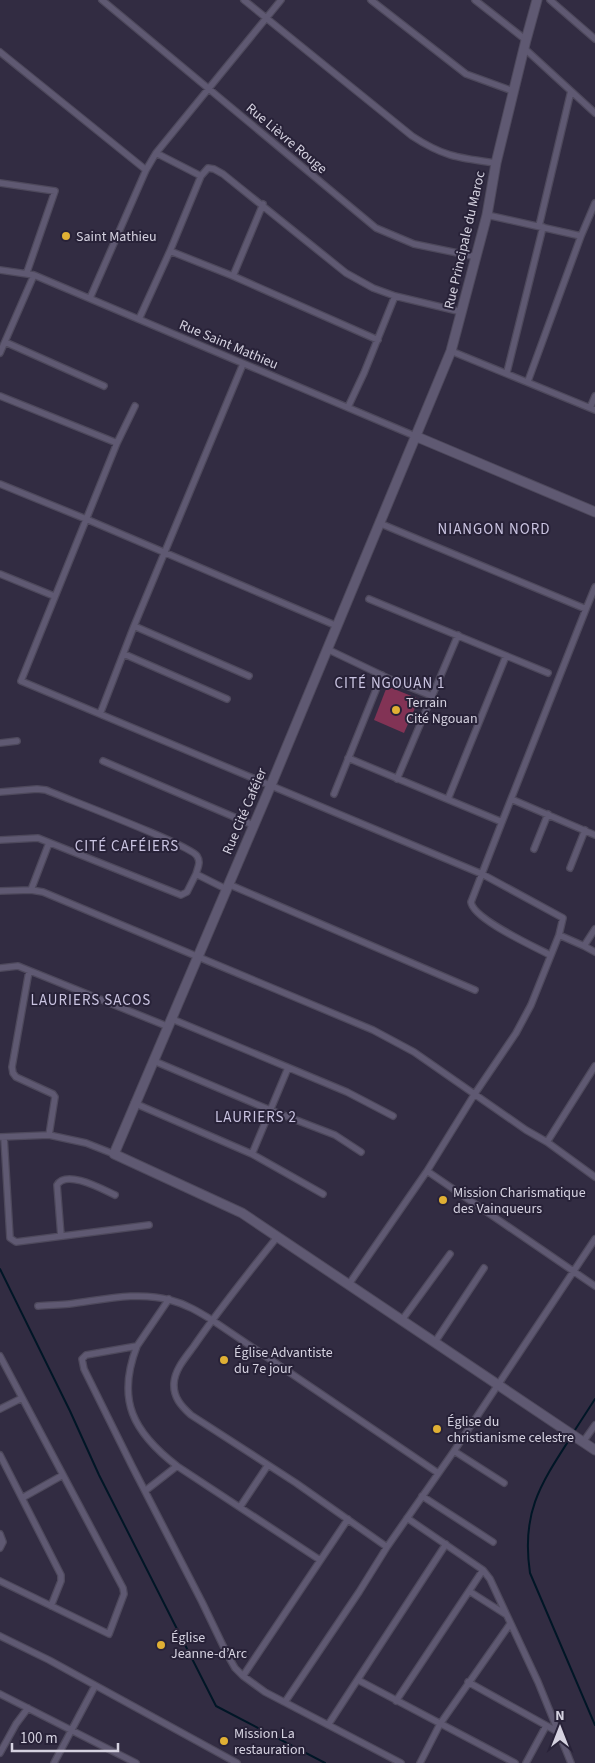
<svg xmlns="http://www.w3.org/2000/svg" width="595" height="1763" font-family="'Source Sans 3',sans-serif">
  <rect width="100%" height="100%" fill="#322c42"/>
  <path fill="#823355" d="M389,687L419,699L404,733L374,720L386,689Z"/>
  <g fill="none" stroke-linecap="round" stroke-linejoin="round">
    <path stroke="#001626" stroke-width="2" d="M0,1269L70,1411L99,1475L216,1706L325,1763
      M573,1433L595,1399
      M571,1437C540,1485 521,1513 530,1573L595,1725"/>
    <defs>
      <path id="street" d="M102,0L376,228L414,244L477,257
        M244,0L412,136C444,157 459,158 496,163
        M371,0L466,74L513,91
        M475,0L526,40
        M550,0L595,39
        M524,48L571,91L539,226
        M0,52L146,170
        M571,91L595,113
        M156,153L201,176L170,251L233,276L378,340
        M201,176L208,168L214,169L223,174L346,273L373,288L395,296L462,312
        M0,183L55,191L27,272
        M487,215L581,236L528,381
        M581,236L595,203
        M0,270L34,275L415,436
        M233,276L263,204
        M90,298L146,170L156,153L281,0
        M139,319L170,251
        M5,342L104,386
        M451,351L595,410
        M0,353L34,275
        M507,372L543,227
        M0,396L117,443
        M135,406L117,443L21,681L482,874L563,918L559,935L531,1005L516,1033L474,1095L427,1171L349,1284
        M348,407L364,373L395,296
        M590,408L595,396
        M0,484L86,519L337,626
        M379,523L586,609L595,587
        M0,574L54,596
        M369,599L548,673
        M134,626L249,676
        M327,649L392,680L432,696
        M124,654L227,699
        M100,714L134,626L243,364
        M0,743L17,741
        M348,758L502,822L586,609
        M103,761L253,825
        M397,779L458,635
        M0,792L37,789L46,790C67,799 190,845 197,856C201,862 198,867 196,874L226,889
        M334,794L382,675
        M448,799L506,656
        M511,799L595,835
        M502,822L471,902C473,919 533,946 550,955
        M0,840L38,838L181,895L187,892L196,874
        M534,849L548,814
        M570,868L585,830
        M228,884L475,990
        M31,890L49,843
        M0,891L31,890L43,892L373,1030L414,1052L526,1130L547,1142L595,1177
        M559,935L584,946L595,952
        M584,946L595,929
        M0,968L18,966L169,1027
        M29,971L12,1067L13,1073L16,1077L53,1094L55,1097L49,1135
        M172,1019L347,1092L393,1116
        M154,1061L270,1110L335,1135L361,1152
        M134,1103L252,1154L323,1194
        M0,1137L49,1135L86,1143L114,1154
        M4,1137L10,1238L16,1242L149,1225
        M547,1142L595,1066
        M252,1154L288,1068
        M427,1171L595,1286
        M61,1236L57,1185C66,1169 102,1189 115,1195
        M278,1236C249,1272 220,1308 194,1346C186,1357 175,1369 174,1383C173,1397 181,1406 191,1415L296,1483L387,1547
        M169,1299L137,1346L86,1355L82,1359L84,1369L132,1466L202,1602L227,1654L235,1668L243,1676L265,1692L401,1763
        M38,1306C49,1305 59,1305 69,1304C102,1300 138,1291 170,1300C186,1304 199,1312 212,1320L438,1473
        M402,1320L450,1254
        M435,1342L484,1268
        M137,1346C116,1400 133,1432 177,1466L320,1560
        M0,1356L123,1588L124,1594L109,1634L0,1581
        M0,1409L22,1398
        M583,1442L595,1425
        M454,1451L504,1483
        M0,1455L61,1575V1581L51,1606
        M145,1491L177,1466
        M422,1496L493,1542
        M22,1498L63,1475
        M240,1507L268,1465
        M407,1518L483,1570L490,1579L538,1682L571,1763
        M0,1534L3,1542L0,1548
        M469,1591L505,1614
        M0,1636L49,1660L237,1763
        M243,1676L348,1519
        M358,1680L515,1763
        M468,1682L558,1732
        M0,1694L136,1763
        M396,1701L483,1570
        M285,1702L359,1592L387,1547L454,1451L595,1239
        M328,1725L446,1544
        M0,1753L16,1724L28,1708
        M54,1763L95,1686
        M420,1763L440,1724L510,1624
        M526,1763L546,1726"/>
      <path id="secondary" d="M537,0L526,40L496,163L487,215L451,351L271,785L114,1154L242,1213L595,1450
        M415,436L595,512"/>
    </defs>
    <use href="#street" stroke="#4e495c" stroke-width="8"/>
    <use href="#secondary" stroke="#4e495c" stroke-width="11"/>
    <use href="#street" stroke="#5f5972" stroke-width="5.5"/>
    <use href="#secondary" stroke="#5f5972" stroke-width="9"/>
  </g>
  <g fill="#e0b034" stroke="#282238" stroke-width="2">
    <circle cx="66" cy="236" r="5"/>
    <circle cx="396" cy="710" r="5"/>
    <circle cx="443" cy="1200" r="5"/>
    <circle cx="224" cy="1360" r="5"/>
    <circle cx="437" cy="1429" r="5"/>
    <circle cx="161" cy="1645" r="5"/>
    <circle cx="224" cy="1741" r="5"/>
  </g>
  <g text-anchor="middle" stroke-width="4" stroke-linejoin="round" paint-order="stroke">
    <g font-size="14" fill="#d5d2e0" stroke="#282238">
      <text transform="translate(287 138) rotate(40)" y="5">Rue Lièvre Rouge</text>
      <text transform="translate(464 240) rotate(-77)" y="5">Rue Principale du Maroc</text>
      <text transform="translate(229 344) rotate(23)" y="5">Rue Saint Mathieu</text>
      <text transform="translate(244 811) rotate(-67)" y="5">Rue Cité Caféier</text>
    </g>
    <g font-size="14" fill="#d5d2e0" stroke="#282238" text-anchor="start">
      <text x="76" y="241">Saint Mathieu</text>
      <text x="406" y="707">Terrain<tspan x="406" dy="16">Cité Ngouan</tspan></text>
      <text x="453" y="1197">Mission Charismatique<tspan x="453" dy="16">des Vainqueurs</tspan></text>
      <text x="234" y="1357">Église Advantiste<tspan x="234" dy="16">du 7e jour</tspan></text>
      <text x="447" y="1426">Église du<tspan x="447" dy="16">christianisme celestre</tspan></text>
      <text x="171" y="1642">Église<tspan x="171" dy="16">Jeanne-d’Arc</tspan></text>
      <text x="234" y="1738">Mission La<tspan x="234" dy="16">restauration</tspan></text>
    </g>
    <g font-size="15" letter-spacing="1" fill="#cac4e1" stroke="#282238">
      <text x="494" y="534">NIANGON NORD</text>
      <text x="390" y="688">CITÉ NGOUAN 1</text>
      <text x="127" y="851">CITÉ CAFÉIERS</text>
      <text x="91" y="1005">LAURIERS SACOS</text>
      <text x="256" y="1122">LAURIERS 2</text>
    </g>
  </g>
  <g transform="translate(560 1728)" stroke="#282238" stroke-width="4" paint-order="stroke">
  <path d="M0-4L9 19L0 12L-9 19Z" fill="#d5d2e0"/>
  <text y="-8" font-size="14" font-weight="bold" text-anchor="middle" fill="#d5d2e0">N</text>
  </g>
  <path d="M12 1743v8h106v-8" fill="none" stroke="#d5d2e0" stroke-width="2.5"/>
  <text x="20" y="1743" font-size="15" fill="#d5d2e0" stroke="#282238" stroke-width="4" paint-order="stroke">100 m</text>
</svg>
